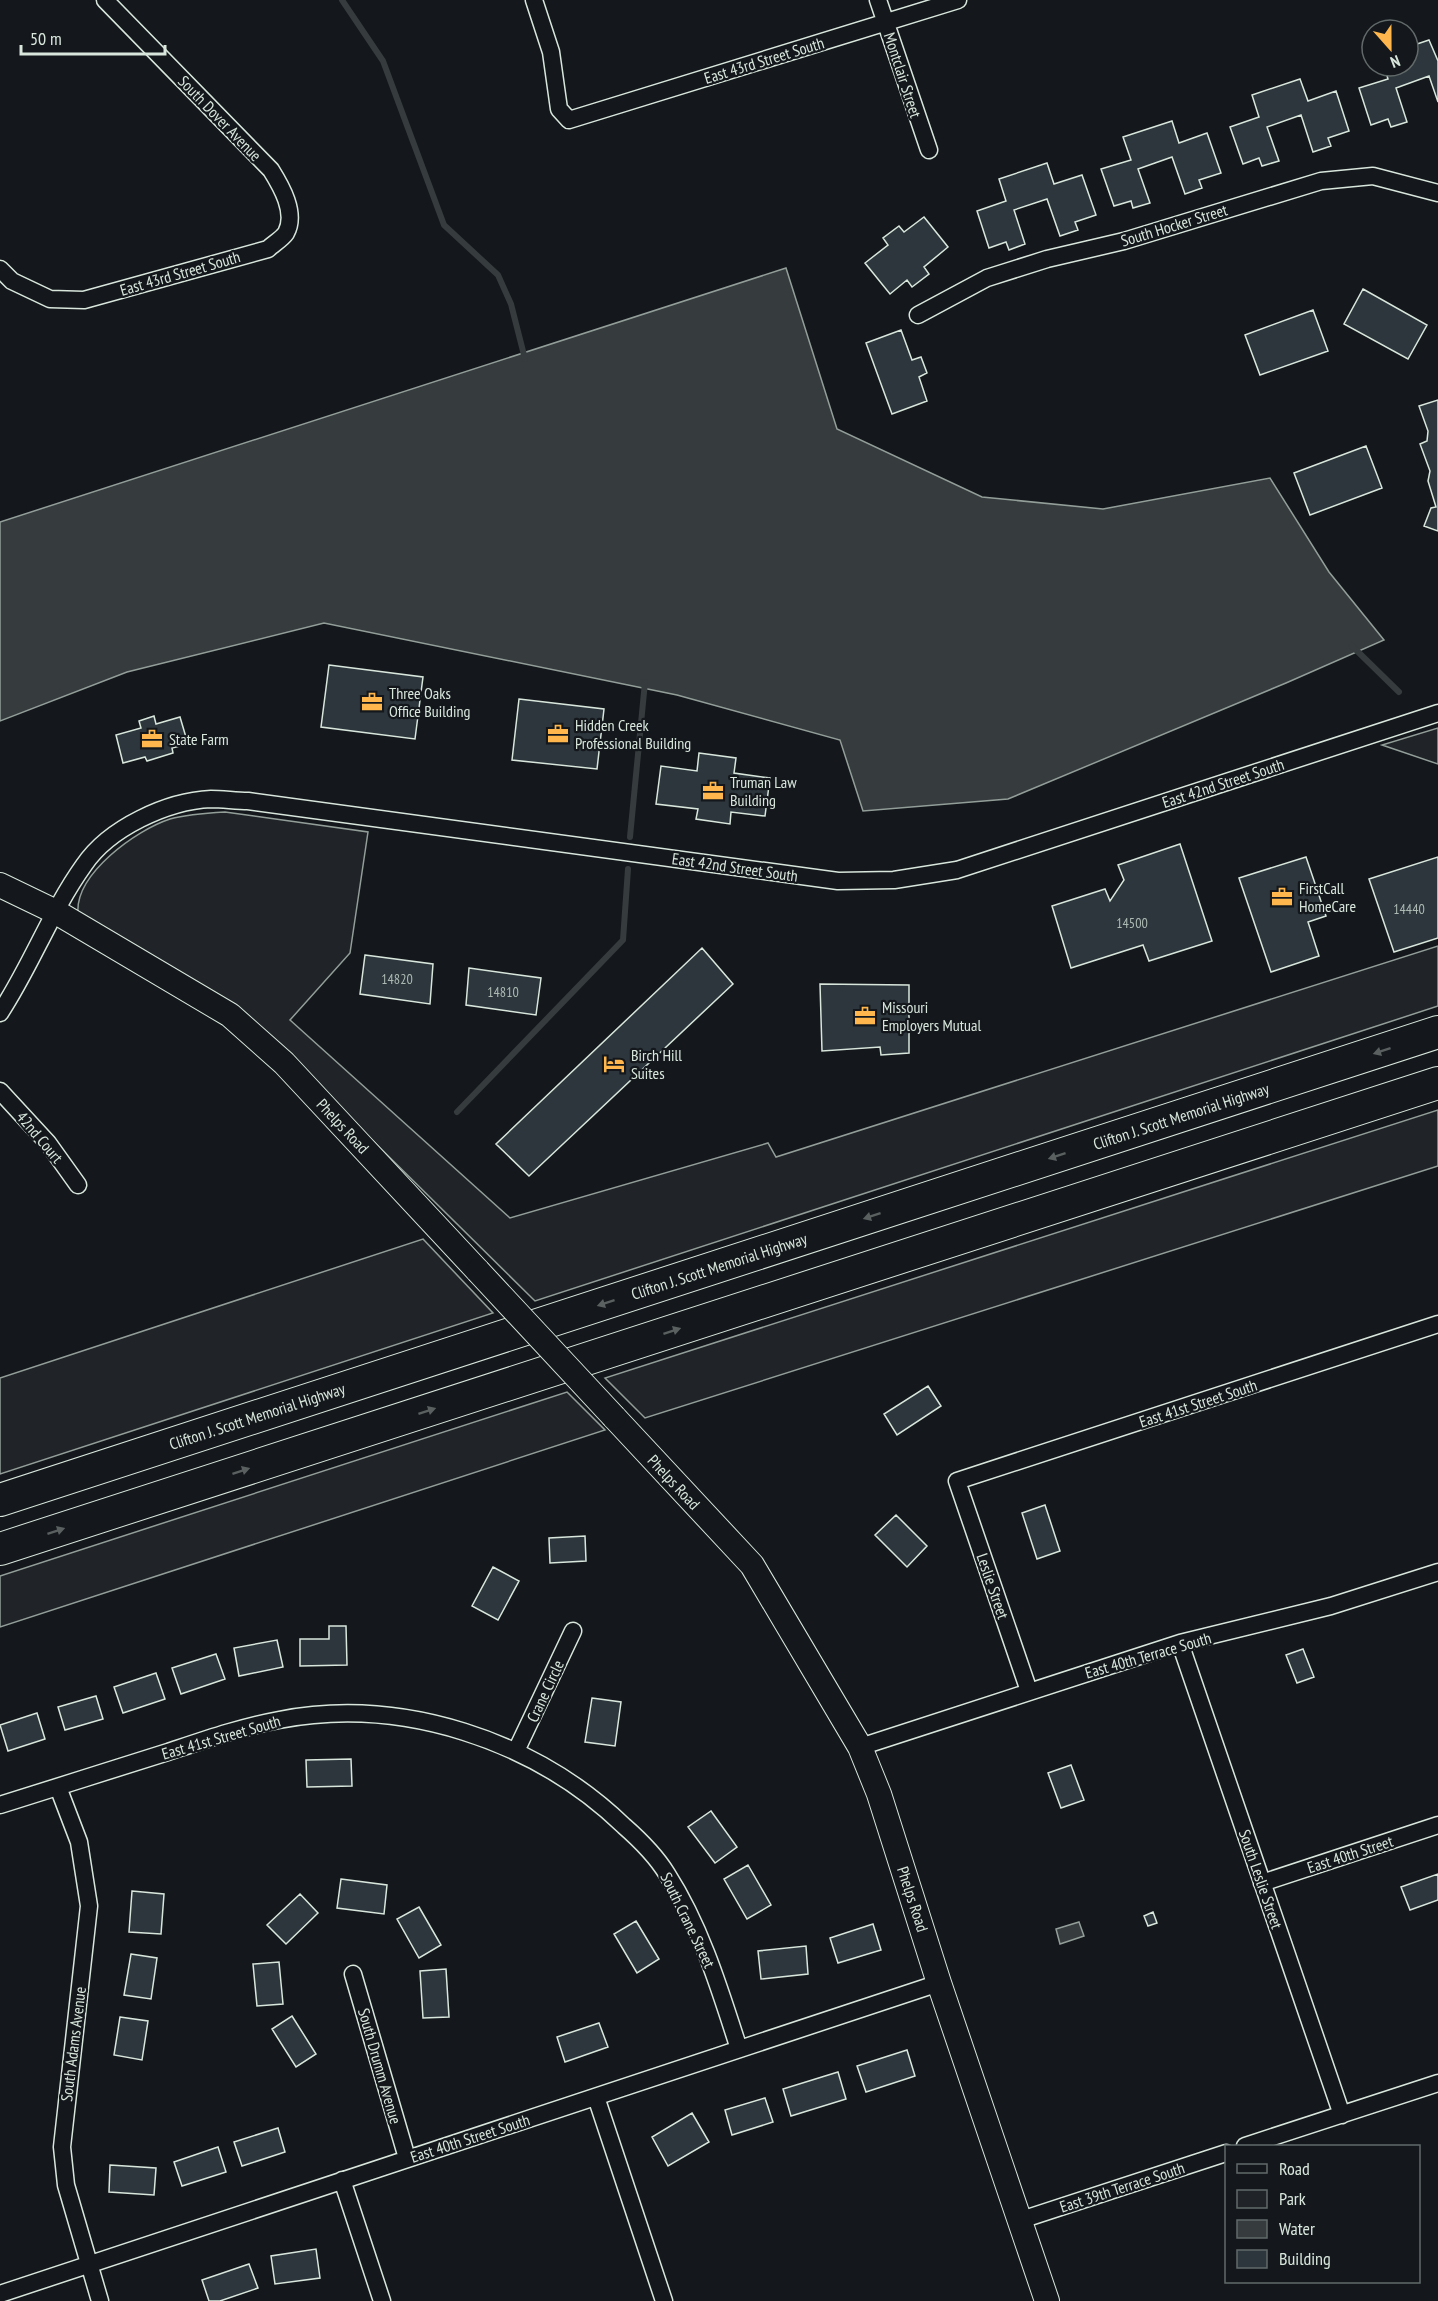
<svg xmlns="http://www.w3.org/2000/svg" width="1438" height="2301" font-family="'PT Sans Narrow',sans-serif">
  <rect width="100%" height="100%" fill="#14181c"/>
  <path fill="#202428" stroke="#939e99" stroke-width="1.5" d="M1438,728V764L1382,745Z
    M225,812L368,832L350,953L290,1020L510,1218L768,1143L776,1157L1438,946V1006L535,1301L285,1054L78,913C75,874 136,830 170,819C188,814 206,813 225,812Z
    M1438,1110V1166L645,1418L605,1378Z
    M423,1239L493,1313L0,1474V1378Z
    M567,1392L605,1430L0,1627V1576Z"/>
  <path fill="#363b3e" stroke="#939e99" stroke-width="1.5" d="M786,268L837,429L982,497L1103,509L1270,478L1329,572L1384,640L1286,683L1008,799L863,811L840,740L677,695L324,623L127,672L0,721V522Z
    M1079,1922L1084,1936L1060,1944L1056,1929Z"/>
  <g fill="none" stroke-linecap="round" stroke-linejoin="round">
    <path stroke="#363b3e" stroke-width="6" d="M342,0L383,61L444,225L498,275L511,304L525,359
      M1352,646L1399,692
      M630,837L645,682
      M457,1112L623,940L628,869"/>
  </g>
  <path fill="#2c363c" stroke="#d8e6dc" stroke-width="1.5" d="M1429,40L1438,61V102L1429,76L1396,88L1407,122L1391,127L1388,119L1371,125L1359,88L1388,79L1384,66H1408V47Z
    M1300,79L1308,101L1336,91L1349,131L1328,138L1331,146L1313,152L1301,115L1267,127L1279,161L1262,166L1259,158L1243,164L1230,127L1259,117L1252,95Z
    M1172,121L1179,143L1207,133L1221,173L1199,180L1202,188L1185,194L1172,157L1138,169L1150,203L1133,208L1131,201L1114,206L1101,169L1131,160L1123,137Z
    M1047,163L1054,184L1082,175L1096,215L1075,222L1078,230L1060,236L1047,199L1014,210L1025,244L1009,250L1006,242L989,248L977,211L1006,201L999,179Z
    M924,217L948,247L924,267L929,274L912,287L907,280L890,294L865,263L888,245L883,238L899,226L904,232Z
    M1363,289L1427,325L1408,359L1344,324Z
    M1313,310L1328,351L1260,375L1245,335Z
    M901,330L912,360L921,357L927,373L919,377L927,401L892,414L866,343Z
    M1438,400V531L1424,526L1431,508L1436,507L1428,481L1430,471L1420,444L1427,441L1428,431L1419,406Z
    M1366,446L1382,488L1310,515L1294,473Z
    M329,665L423,677L415,739L321,727Z
    M519,699L604,709L597,769L512,760Z
    M154,716L156,724L180,717L188,744L172,748L173,753L147,761L145,757L123,763L116,735L141,728L139,721Z
    M699,753L736,758L734,773L770,778L765,816L731,812L730,824L696,819L698,809L656,804L661,766L697,771Z
    M1180,844L1212,941L1149,961L1143,945L1071,968L1052,906L1105,889L1110,901L1124,880L1118,865Z
    M1306,857L1326,916L1308,922L1319,956L1271,972L1239,878Z
    M1438,857V938L1394,952L1369,879Z
    M702,948L733,984L529,1176L496,1144Z
    M365,955L433,964L430,1004L360,994Z
    M469,968L541,978L536,1015L466,1005Z
    M820,984L909,985V1053L881,1055L880,1047L822,1051Z
    M928,1386L941,1406L897,1435L884,1414Z
    M1045,1505L1060,1551L1037,1559L1022,1513Z
    M896,1515L927,1546L907,1567L875,1535Z
    M585,1536L586,1561L550,1563L549,1538Z
    M493,1567L519,1581L498,1620L472,1606Z
    M329,1626H346L347,1665L300,1666V1639H329Z
    M277,1640L283,1667L239,1676L234,1648Z
    M1303,1649L1314,1677L1297,1683L1286,1655Z
    M216,1654L225,1679L181,1694L172,1668Z
    M156,1673L165,1699L123,1713L114,1687Z
    M96,1696L103,1719L65,1730L58,1707Z
    M592,1698L621,1702L615,1746L585,1742Z
    M37,1713L45,1739L8,1751L0,1725Z
    M351,1759L352,1786L307,1787L306,1760Z
    M1071,1765L1084,1800L1061,1808L1048,1773Z
    M711,1811L737,1847L715,1863L688,1827Z
    M748,1865L771,1905L747,1919L724,1879Z
    M1438,1874V1900L1410,1910L1401,1887Z
    M341,1879L387,1885L384,1914L337,1908Z
    M132,1891L164,1894L161,1934L129,1932Z
    M300,1894L318,1913L286,1944L267,1925Z
    M419,1907L441,1945L419,1958L397,1919Z
    M1153,1912L1157,1923L1148,1926L1144,1916Z
    M636,1921L659,1959L637,1973L614,1934Z
    M873,1924L881,1950L838,1963L830,1938Z
    M806,1946L808,1974L761,1979L758,1951Z
    M131,1954L157,1958L151,1999L124,1995Z
    M279,1962L283,2004L257,2006L253,1964Z
    M446,1969L449,2017L423,2018L420,1971Z
    M292,2016L316,2054L296,2067L272,2029Z
    M120,2017L148,2021L142,2060L114,2055Z
    M599,2023L608,2047L565,2062L557,2037Z
    M907,2050L915,2076L866,2092L857,2066Z
    M838,2072L846,2099L791,2116L783,2089Z
    M765,2098L773,2122L732,2135L725,2110Z
    M692,2113L709,2142L668,2166L652,2137Z
    M278,2128L285,2152L242,2166L234,2142Z
    M218,2147L226,2172L182,2186L174,2162Z
    M110,2165L156,2168L154,2195L109,2192Z
    M316,2249L320,2278L275,2284L271,2256Z
    M249,2264L258,2288L220,2301H209L202,2280Z"/>
  <g fill="none" stroke-linecap="round" stroke-linejoin="round">
    <defs>
      <path id="street" d="M534,0L551,52L559,109L569,120L958,0
        M878,0L929,150
        M0,269L12,281L50,299L84,300L268,249C273,244 282,239 286,233C297,213 281,186 271,170L105,0
        M918,315L987,278L1047,259L1124,241L1321,181L1373,176L1438,193
        M0,1013C31,966 51,911 84,865C109,828 167,801 211,799C223,799 236,801 248,801L838,881L894,880L957,870L1438,713
        M0,1091L48,1143L78,1185
        M1180,1643L1342,2115
        M1029,1691L957,1481L1438,1324
        M860,1747L1180,1643L1331,1606L1438,1572
        M516,1751L573,1631
        M58,1787L79,1842L89,1906L62,2147L66,2185L100,2301
        M0,1805C56,1787 112,1770 168,1752C204,1740 241,1727 279,1720C401,1696 535,1740 624,1826C640,1840 656,1856 667,1874C701,1927 720,1990 739,2049
        M1262,1883L1438,1825
        M353,1974L407,2158
        M596,2097L664,2301
        M1245,2146L1438,2083
        M342,2180L382,2301
        M1018,2221L1226,2153
        M0,2294L939,1983"/>
      <path id="secondary" d="M0,885L56,912L230,1015L284,1063L478,1271
        M614,1417L752,1565L860,1747L879,1794L939,1983L1047,2301"/>
      <path id="highway" d="M0,1500L1438,1032
        M0,1549L1438,1083"/>
    </defs>
    <use href="#street" stroke="#d8e6dc" stroke-width="19"/>
    <use href="#secondary" stroke="#d8e6dc" stroke-width="26"/>
    <use href="#highway" stroke="#d8e6dc" stroke-width="34"/>
    <use href="#street" stroke="#14181c" stroke-width="16"/>
    <use href="#secondary" stroke="#14181c" stroke-width="24"/>
    <use href="#highway" stroke="#14181c" stroke-width="32"/>
    <defs>
      <path id="secondary-bridge" d="M478,1271L614,1417"/>
    </defs>
    <use href="#secondary-bridge" stroke="#d8e6dc" stroke-width="26" stroke-linecap="butt"/>
    <use href="#secondary-bridge" stroke="#14181c" stroke-width="24"/>
  </g>
  <defs><path id="oneway-solid" d="M-6-.8H1V-3.2L6.5 0L1 3.2V.8H-6Z" transform="scale(1.5)"/></defs>
  <g fill="#59605f">
    <use href="#oneway-solid" transform="translate(1382 1051) rotate(162)"/>
    <use href="#oneway-solid" transform="translate(1057 1156) rotate(162)"/>
    <use href="#oneway-solid" transform="translate(872 1216) rotate(162)"/>
    <use href="#oneway-solid" transform="translate(606 1303) rotate(162)"/>
    <use href="#oneway-solid" transform="translate(672 1331) rotate(-18)"/>
    <use href="#oneway-solid" transform="translate(427 1411) rotate(-18)"/>
    <use href="#oneway-solid" transform="translate(241 1471) rotate(-18)"/>
    <use href="#oneway-solid" transform="translate(56 1531) rotate(-18)"/>
  </g>
  <defs>
    <symbol id="office-bare" viewBox="-9 -9 18 18"><path d="M-6-3h4V-5.5h4V-3h4V5H-6ZM-1-4.5V-3h2v-1.5ZM-6 0V1H6V0Z" fill="#ffb74d" stroke="#14181c" stroke-width="2.5" paint-order="stroke"/></symbol>
    <symbol id="hotel-bare" viewBox="-9 -9 18 18"><path d="M-6-4.5h1.5V1H6V5H4.5V3h-9V5H-6ZM-4 0a1.8 1.8 0 1 1 3.6 0ZM.5 0V-2.5h3Q6-2.5 6 0Z" fill="#ffb74d" stroke="#14181c" stroke-width="2.5" paint-order="stroke"/></symbol>
  </defs>
  <g fill-rule="evenodd">
    <use href="#office-bare" x="357" y="687" width="30" height="30"/>
    <use href="#office-bare" x="543" y="719" width="30" height="30"/>
    <use href="#office-bare" x="137" y="724" width="30" height="30"/>
    <use href="#office-bare" x="698" y="776" width="30" height="30"/>
    <use href="#office-bare" x="1267" y="882" width="30" height="30"/>
    <use href="#office-bare" x="850" y="1001" width="30" height="30"/>
    <use href="#hotel-bare" x="599" y="1049" width="30" height="30"/>
  </g>
  <g text-anchor="middle" stroke-width="4.5" stroke-linejoin="round" paint-order="stroke">
    <g font-size="14" fill="#adbab4">
      <text x="1409" y="914">14440</text>
      <text x="1132" y="928">14500</text>
      <text x="397" y="984">14820</text>
      <text x="503" y="997">14810</text>
    </g>
    <g font-size="16" fill="#d8e6dc" stroke="#14181c">
      <text transform="translate(764 60) rotate(-17)" y="6">East 43rd Street South</text>
      <text transform="translate(903 75) rotate(72)" y="6">Montclair Street</text>
      <text transform="translate(220 118) rotate(46)" y="6">South Dover Avenue</text>
      <text transform="translate(1174 225) rotate(-17)" y="6">South Hocker Street</text>
      <text transform="translate(180 273) rotate(-16)" y="6">East 43rd Street South</text>
      <text transform="translate(1223 783) rotate(-18)" y="6">East 42nd Street South</text>
      <text transform="translate(735 867) rotate(8)" y="6">East 42nd Street South</text>
      <text transform="translate(1181 1116) rotate(-18)" y="6">Clifton J. Scott Memorial Highway</text>
      <text transform="translate(343 1126) rotate(47)" y="6">Phelps Road</text>
      <text transform="translate(40 1137) rotate(50)" y="6">42nd Court</text>
      <text transform="translate(719 1266) rotate(-18)" y="6">Clifton J. Scott Memorial Highway</text>
      <text transform="translate(1198 1403) rotate(-18)" y="6">East 41st Street South</text>
      <text transform="translate(257 1416) rotate(-18)" y="6">Clifton J. Scott Memorial Highway</text>
      <text transform="translate(674 1482) rotate(47)" y="6">Phelps Road</text>
      <text transform="translate(993 1586) rotate(71)" y="6">Leslie Street</text>
      <text transform="translate(1148 1655) rotate(-16)" y="6">East 40th Terrace South</text>
      <text transform="translate(545 1691) rotate(-65)" y="6">Crane Circle</text>
      <text transform="translate(221 1737) rotate(-16)" y="6">East 41st Street South</text>
      <text transform="translate(1350 1854) rotate(-18)" y="6">East 40th Street</text>
      <text transform="translate(1261 1879) rotate(71)" y="6">South Leslie Street</text>
      <text transform="translate(913 1899) rotate(72)" y="6">Phelps Road</text>
      <text transform="translate(688 1920) rotate(64)" y="6">South Crane Street</text>
      <text transform="translate(73 2044) rotate(-83)" y="6">South Adams Avenue</text>
      <text transform="translate(380 2066) rotate(74)" y="6">South Drumm Avenue</text>
      <text transform="translate(470 2138) rotate(-18)" y="6">East 40th Street South</text>
      <text transform="translate(1122 2187) rotate(-18)" y="6">East 39th Terrace South</text>
    </g>
    <g font-size="16" fill="#d8e6dc" stroke="#14181c" text-anchor="start">
      <text x="389" y="699">Three Oaks<tspan x="389" dy="18">Office Building</tspan></text>
      <text x="575" y="731">Hidden Creek<tspan x="575" dy="18">Professional Building</tspan></text>
      <text x="169" y="745">State Farm</text>
      <text x="730" y="788">Truman Law<tspan x="730" dy="18">Building</tspan></text>
      <text x="1299" y="894">FirstCall<tspan x="1299" dy="18">HomeCare</tspan></text>
      <text x="882" y="1013">Missouri<tspan x="882" dy="18">Employers Mutual</tspan></text>
      <text x="631" y="1061">Birch Hill<tspan x="631" dy="18">Suites</tspan></text>
    </g>
  </g>
  <rect x="1225" y="2145" width="195" height="138" fill="#14181c" stroke="#626a69" stroke-width="1.5"/>
  <rect x="1237" y="2164" width="30" height="9" fill="#14181c" stroke="#626a69" stroke-width="1.5"/>
  <text x="1279" y="2175" font-size="18" fill="#d8e6dc">Road</text>
  <rect x="1237" y="2190" width="30" height="18" fill="#202428" stroke="#626a69" stroke-width="1.5"/>
  <text x="1279" y="2205" font-size="18" fill="#d8e6dc">Park</text>
  <rect x="1237" y="2220" width="30" height="18" fill="#363b3e" stroke="#626a69" stroke-width="1.5"/>
  <text x="1279" y="2235" font-size="18" fill="#d8e6dc">Water</text>
  <rect x="1237" y="2250" width="30" height="18" fill="#2c363c" stroke="#626a69" stroke-width="1.5"/>
  <text x="1279" y="2265" font-size="18" fill="#d8e6dc">Building</text>
  <g transform="translate(1390 48) rotate(159)"><circle r="28" fill="#14181c" stroke="#626a69" stroke-width="1.5"/>
  <path d="M0-4.5L10 22L0 15L-10 22Z" fill="#ffb74d"/>
  <text y="-9" font-size="16" font-weight="bold" text-anchor="middle" fill="#d8e6dc">N</text>
  </g>
  <path d="M21 45v9h144v-9" fill="none" stroke="#d8e6dc" stroke-width="3"/>
  <text x="30" y="45" font-size="18" fill="#d8e6dc" stroke="#14181c" stroke-width="4.5" paint-order="stroke">50 m</text>
</svg>
